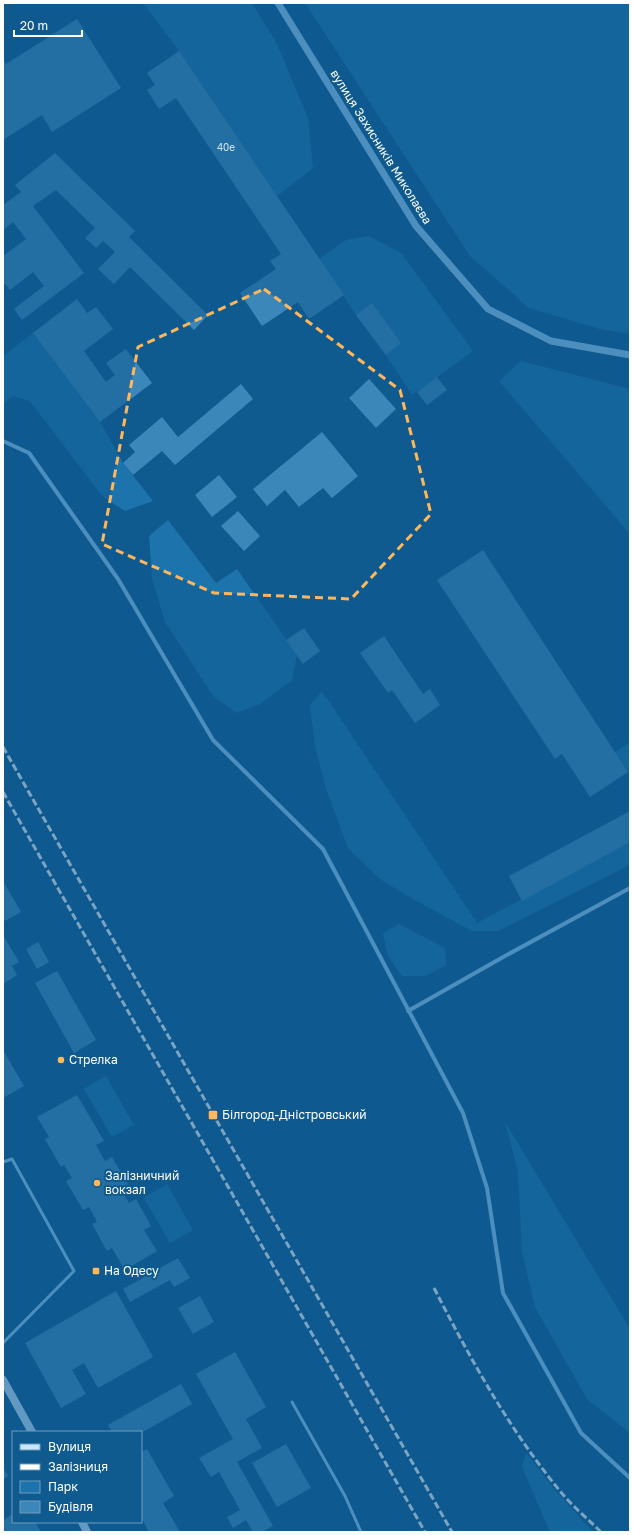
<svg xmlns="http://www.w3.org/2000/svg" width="633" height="1535" font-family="'Golos Text',sans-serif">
  <rect width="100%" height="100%" fill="#0f5a8f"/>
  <path fill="#1d74ad" d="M143,3H252L277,44L308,118L313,168L277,196L179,51Z
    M305,3H630V334L600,329L529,308L470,256Z
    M369,236L401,253L473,351L412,395L386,355L356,315L319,259L346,240Z
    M33,333L100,422L123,463L153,501L125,511L102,496L30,401L13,396L3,403V356Z
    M521,361L630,389V534L499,381Z
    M168,520L216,583L237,569L297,655L292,680L260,704L237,713L214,697L165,622L152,578L149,536Z
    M322,691L477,923L630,842V865L498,931H472L411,898L380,879L348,848L326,789L315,746L310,705Z
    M630,742V775L615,752Z
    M399,924L445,948L446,965L426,976H402L388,956L383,933Z
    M106,1076L134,1125L112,1137L84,1089Z
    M505,1122L630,1329V1433L587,1399L535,1307L522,1252L518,1171Z
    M167,1184L193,1230L170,1243L144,1198Z
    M526,1453L555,1490L593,1532H550L522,1467Z"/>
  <path fill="#3c87ba" d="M77,19L121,88L52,132L42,115L3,140V59L6,64Z
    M179,51L344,295L309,319L298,302L262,326L240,293L276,269L270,261L281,254L176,98L159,109L147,90L155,85L147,73Z
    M55,153L135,231L129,237L208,315L194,330L130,267L114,284L98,269L115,252L103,241L96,248L85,238L95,228L56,190L33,206L84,273L22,320L14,309L44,286L33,272L10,290L3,281V256L26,239L13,222L3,230V205L21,192L15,185Z
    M77,299L87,313L96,307L113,329L84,351L106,382L115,375L106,363L126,349L152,383L100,422L33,333Z
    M372,303L401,343L386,355L356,315Z
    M437,377L447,390L427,405L417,392Z
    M369,379L396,409L376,428L349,398Z
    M241,384L253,399L175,465L162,451L133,475L123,463L135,452L129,445L162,417L178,437Z
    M322,432L358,476L332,498L323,488L299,507L285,490L267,506L253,489Z
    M219,475L237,497L212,517L195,495Z
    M238,511L260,536L244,551L221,526Z
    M483,550L628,772L590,797L562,754L555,759L437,580Z
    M304,628L320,651L303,664L286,640Z
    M384,636L423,694L430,689L440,705L415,723L392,690L388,693L360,653Z
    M630,811V842L522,901L509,876Z
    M3,881L21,912L5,921L3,917Z
    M3,935L19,962L12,966L17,975L3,984Z
    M38,942L49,962L37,969L26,949Z
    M57,971L96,1040L74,1053L35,983Z
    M3,1050L24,1086L3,1098Z
    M77,1095L104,1141L96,1145L105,1161L112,1157L128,1184L121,1188L129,1203L136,1199L151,1226L144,1230L157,1251L125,1270L112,1248L107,1251L92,1224L97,1222L89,1207L83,1210L66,1181L72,1178L64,1165L61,1167L58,1162L45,1139L49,1137L37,1117Z
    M178,1258L190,1278L174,1287L170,1280L130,1302L123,1289Z
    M116,1291L153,1357L98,1388L84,1363L72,1370L86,1394L61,1408L25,1343Z
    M200,1296L214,1322L193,1334L178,1308Z
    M235,1352L266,1407L246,1419L262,1448L237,1462L273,1526L262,1532H253L246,1520L233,1528L227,1517L240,1510L219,1472L211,1477L199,1458L233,1439L196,1374Z
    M181,1384L192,1404L141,1433L112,1432L108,1425Z
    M286,1444L311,1488L277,1507L252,1463Z
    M147,1449L174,1496L163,1503L180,1532H149L141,1517V1452Z
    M3,1468L8,1476L3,1479Z
    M13,1514V1522H35L41,1532H3V1520Z"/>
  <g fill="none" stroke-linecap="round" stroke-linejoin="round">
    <path stroke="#98cff3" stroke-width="3" d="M3,1162L12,1159L74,1271L3,1343
      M292,1402L345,1496L361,1532"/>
    <path stroke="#98cff3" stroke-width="4" d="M3,441L29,453L118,579L213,740L323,849L463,1113L487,1188L503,1293L581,1433L630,1478
      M408,1011L505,956L630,888"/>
    <path stroke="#98cff3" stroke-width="7" d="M278,3L416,226L488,309L551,341L630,355"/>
    <path stroke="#c7e6fd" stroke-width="8" d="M3,1380L32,1432
      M82,1522L87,1532"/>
    <path stroke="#fff" stroke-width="3" stroke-dasharray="7 3" stroke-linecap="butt" d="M3,747L452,1532
      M3,792L425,1532
      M434,1288C471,1360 509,1429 560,1491C572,1506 588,1519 601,1532"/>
  </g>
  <path d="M0 0H633V1535H0ZM264,289L400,390L431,514L351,599L214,593L102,544L138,347Z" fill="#0f5a8f" fill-opacity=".55" fill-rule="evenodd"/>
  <path fill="none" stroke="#ffb75a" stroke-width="3" stroke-dasharray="8 5" stroke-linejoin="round" d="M264,289L400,390L431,514L351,599L214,593L102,544L138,347Z"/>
  <g fill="#ffb75a" stroke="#0f5a8f" stroke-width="1.5">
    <circle cx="61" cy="1060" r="4"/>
    <rect x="208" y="1110" width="10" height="10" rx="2"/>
    <circle cx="97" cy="1183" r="4"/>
    <rect x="92" y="1267" width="8" height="8" rx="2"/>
  </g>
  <g text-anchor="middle" stroke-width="4" stroke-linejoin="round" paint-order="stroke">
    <g font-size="10" fill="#cee1ee">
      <text x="226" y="151">40е</text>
    </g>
    <g font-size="12" fill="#fff" stroke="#0f5a8f">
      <text transform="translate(381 147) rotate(58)" y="4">вулиця Захисників Миколаєва</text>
    </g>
    <g font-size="12" fill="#fff" stroke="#0f5a8f" text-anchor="start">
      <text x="69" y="1064">Стрелка</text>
      <text x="222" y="1119">Білгород-Дністровський</text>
      <text x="105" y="1180">Залізничний<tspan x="105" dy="14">вокзал</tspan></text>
      <text x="104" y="1275">На Одесу</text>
    </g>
  </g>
  <rect width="633" height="1535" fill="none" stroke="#ffffff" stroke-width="8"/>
  <rect x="12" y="1431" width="130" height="92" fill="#0f5a8f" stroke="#6f9cbc"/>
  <rect x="20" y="1444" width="20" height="6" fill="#c7e6fd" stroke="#6f9cbc"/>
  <text x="48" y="1451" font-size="12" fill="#ffffff">Вулиця</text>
  <rect x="20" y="1464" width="20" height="6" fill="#ffffff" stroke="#6f9cbc"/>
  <text x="48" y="1471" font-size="12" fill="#ffffff">Залізниця</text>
  <rect x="20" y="1481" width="20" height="12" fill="#1d74ad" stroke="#6f9cbc"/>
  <text x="48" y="1491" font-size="12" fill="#ffffff">Парк</text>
  <rect x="20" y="1501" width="20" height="12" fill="#3c87ba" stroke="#6f9cbc"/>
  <text x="48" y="1511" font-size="12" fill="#ffffff">Будівля</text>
  <path d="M14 30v6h68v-6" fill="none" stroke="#ffffff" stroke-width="2"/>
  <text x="20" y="30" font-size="12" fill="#ffffff" stroke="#0f5a8f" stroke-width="3" paint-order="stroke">20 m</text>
</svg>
